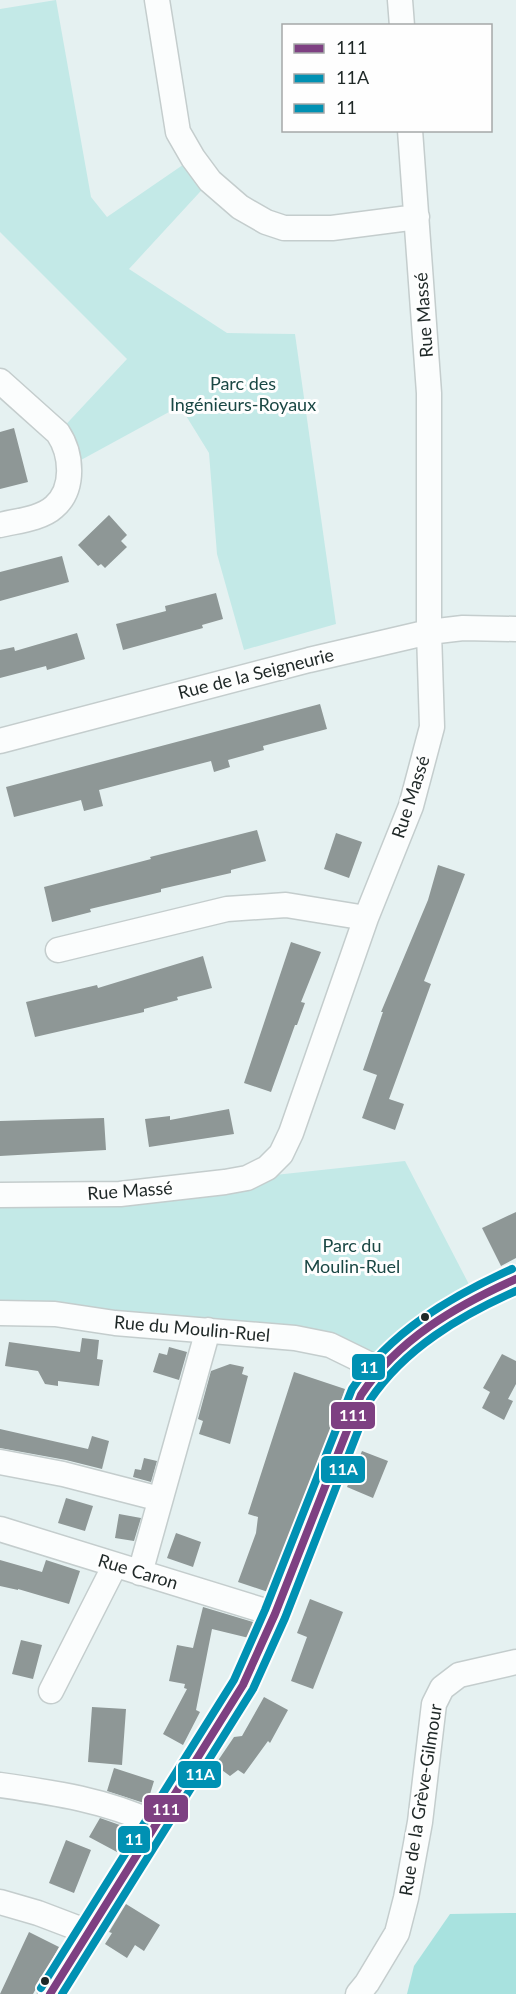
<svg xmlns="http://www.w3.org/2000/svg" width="516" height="1994" font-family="Lato,sans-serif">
  <rect width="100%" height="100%" fill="#e5f1f1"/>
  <path fill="#c3e9e7" d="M56,0L91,197L107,217L193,158L210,181L129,269L227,333L295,334L336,624L244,650L217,554L209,453L180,406L70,466L58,433L127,359L0,232V9Z
    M405,1161L475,1296L379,1369L354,1356L0,1313V1195L247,1178Z"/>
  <path fill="#a8e2df" d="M516,1913V1994H407L414,1966L450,1914Z"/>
  <path fill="#8e9796" d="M14,428L28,482L0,489V432Z
    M109,515L127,535L121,541L127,547L105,568L101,564L98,566L78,545Z
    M62,556L69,582L0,601V572Z
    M216,593L223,619L202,625L203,628L123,650L116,624L166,611L165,606Z
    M77,633L85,659L47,670L46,666L0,678V650L14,647L15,651Z
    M320,704L327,729L263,746L264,750L228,760L230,767L214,772L211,761L99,790L103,806L84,811L81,800L14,817L6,787Z
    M257,830L266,861L231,870V873L161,889V892L90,909L91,912L52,922L44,887L151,859L150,857Z
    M336,833L362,842L349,878L324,869Z
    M438,865L465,874L424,981L431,984L389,1099L404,1104L395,1130L362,1118L377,1075L363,1070L383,1012H381L428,900Z
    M291,942L321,952L301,1002L305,1003L297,1025H295L271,1092L244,1083Z
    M203,956L212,988L177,997L178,1000L144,1009V1012L35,1037L26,1002L97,985L98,988Z
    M229,1109L234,1134L149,1147L145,1119L170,1116V1120Z
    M104,1118L106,1150L0,1156V1121Z
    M516,1212V1258L501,1266L482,1228Z
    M82,1338L99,1340L97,1359L103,1360L99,1386L58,1381V1386L45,1384L38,1371L5,1366L9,1342L80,1352Z
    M169,1347L187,1352L179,1380L153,1372L159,1353L167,1355Z
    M502,1354L516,1361V1384L508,1399L513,1401L504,1420L482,1408L490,1392L483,1388Z
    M230,1364L244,1367L242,1374L248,1376L230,1444L199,1434L203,1421L198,1419L211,1371Z
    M294,1372L345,1389L328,1439L268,1592L238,1582L256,1533L258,1517L248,1514Z
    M0,1429L88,1449L92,1436L109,1441L102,1469L66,1460L0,1448Z
    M362,1451L388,1461L373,1498L347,1487Z
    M144,1458L157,1461L151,1482L133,1477L135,1469L141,1470Z
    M66,1498L93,1506L85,1531L58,1523Z
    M119,1514L141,1518L134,1541L115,1538Z
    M176,1533L201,1542L193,1567L167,1558Z
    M0,1560L42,1572L46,1560L80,1571L69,1604L18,1589V1590L0,1586Z
    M310,1599L343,1612L313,1689L291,1681L307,1637L297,1633Z
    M203,1607L253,1622L249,1638L212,1629L196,1710L200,1712L183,1745L163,1734L187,1689L184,1688L185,1684L169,1681L177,1645L193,1648Z
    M21,1640L42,1645L33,1679L12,1674Z
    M264,1697L288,1710L270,1743L268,1741L244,1774L238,1770L230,1776L215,1765L234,1737L242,1736Z
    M92,1707L126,1709L122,1765L88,1762Z
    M114,1768L154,1781L147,1804L107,1791Z
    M100,1818L131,1829L117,1852L89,1837Z
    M66,1840L91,1850L74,1893L49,1883Z
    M126,1904L160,1925L144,1951L135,1945L127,1958L105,1944L112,1933L109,1932Z
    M29,1932L59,1947L33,1994H0Z"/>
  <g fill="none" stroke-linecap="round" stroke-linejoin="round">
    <defs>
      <path id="minor" d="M157,0L178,132L193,158L210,181L240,207L266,222L284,228H332L417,217
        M400,0L402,26
        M0,381L58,433C72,454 75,489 54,507C41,519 16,521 0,525
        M0,741L309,660L429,632L463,628L516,629
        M58,950L227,909L286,905L366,918
        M0,1195L120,1194L225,1182L247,1178L267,1168L281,1154L291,1133L366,918L411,806L432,727L429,632V393L410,130
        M0,1313L55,1314L115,1323L295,1338L330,1345L379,1369
        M0,1462L63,1474L160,1499
        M0,1529L275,1614
        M140,1573L208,1330
        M51,1691L115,1565
        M0,1785C56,1793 105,1800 156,1824
        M0,1902L38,1913L88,1932
        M50,1994L243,1685L275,1614L361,1395C367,1386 373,1376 380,1368C419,1328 465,1301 516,1279
        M358,1994L367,1983L397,1933L406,1898L420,1822L434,1704L442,1688L459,1675L516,1662"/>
    </defs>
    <use href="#minor" stroke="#c4cdcd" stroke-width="27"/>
    <use href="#minor" stroke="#fbfdfd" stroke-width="24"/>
    <defs>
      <path id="bus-1" d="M50,1994L243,1685L275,1614L361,1395C398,1339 456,1306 516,1279"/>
      <path id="bus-2" d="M62,1994L253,1689L285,1618L370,1400C405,1348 460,1316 516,1291"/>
      <path id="bus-3" d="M41,1988L234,1680L265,1610L352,1389C390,1332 450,1297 512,1269"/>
    </defs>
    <use href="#bus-1" stroke="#fefefe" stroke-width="12"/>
    <use href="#bus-2" stroke="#fefefe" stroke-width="12"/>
    <use href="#bus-3" stroke="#fefefe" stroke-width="12"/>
    <use href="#bus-1" stroke="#7e4082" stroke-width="8"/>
    <use href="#bus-2" stroke="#0091b3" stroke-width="8"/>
    <use href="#bus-3" stroke="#0091b3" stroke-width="8"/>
  </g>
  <g fill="#1f2827" stroke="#fefefe" stroke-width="2">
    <circle cx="425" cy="1317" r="5"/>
    <circle cx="45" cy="1981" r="5"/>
  </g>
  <g text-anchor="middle" stroke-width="6" stroke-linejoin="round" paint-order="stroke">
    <g font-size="18" fill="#1f2827" stroke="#fefefe">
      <text transform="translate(424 315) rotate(-94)" y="6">Rue Massé</text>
      <text transform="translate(256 674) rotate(-14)" y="6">Rue de la Seigneurie</text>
      <text transform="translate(411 797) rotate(-72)" y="6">Rue Massé</text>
      <text transform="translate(130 1191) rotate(-4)" y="6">Rue Massé</text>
      <text transform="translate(192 1329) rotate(5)" y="6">Rue du Moulin-Ruel</text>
      <text transform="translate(138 1572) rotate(17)" y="6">Rue Caron</text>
      <text transform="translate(421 1800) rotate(-81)" y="6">Rue de la Grève-Gilmour</text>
    </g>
    <g font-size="18" fill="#1a4744" stroke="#fefefe">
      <text x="243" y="390">Parc des<tspan x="243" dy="21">Ingénieurs-Royaux</tspan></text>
      <text x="352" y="1252">Parc du<tspan x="352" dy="21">Moulin-Ruel</tspan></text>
    </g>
  </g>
  <g stroke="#fefefe" stroke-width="2">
    <rect x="351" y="1353" width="35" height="28" rx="6" fill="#0091b3"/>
    <rect x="330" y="1401" width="46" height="29" rx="6" fill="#7e4082"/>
    <rect x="320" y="1455" width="46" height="29" rx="6" fill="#0091b3"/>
    <rect x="177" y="1760" width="45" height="29" rx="6" fill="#0091b3"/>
    <rect x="143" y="1794" width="46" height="29" rx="6" fill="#7e4082"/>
    <rect x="117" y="1825" width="34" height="29" rx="6" fill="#0091b3"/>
  </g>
  <g font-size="16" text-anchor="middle" font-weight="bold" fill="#fff">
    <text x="369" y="1373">11</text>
    <text x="353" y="1421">111</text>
    <text x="343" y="1475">11A</text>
    <text x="200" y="1780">11A</text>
    <text x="166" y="1815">111</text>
    <text x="134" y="1845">11</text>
  </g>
  <rect x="282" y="24" width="210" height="108" fill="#fefefe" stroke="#a5a8a8" stroke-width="1.5"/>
  <rect x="294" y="44" width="30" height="9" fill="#7e4082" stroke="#a5a8a8" stroke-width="1.5"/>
  <text x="336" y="54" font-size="18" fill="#1f2827">111</text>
  <rect x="294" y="74" width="30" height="9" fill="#0091b3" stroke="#a5a8a8" stroke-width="1.5"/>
  <text x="336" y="84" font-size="18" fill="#1f2827">11A</text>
  <rect x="294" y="104" width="30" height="9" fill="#0091b3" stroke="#a5a8a8" stroke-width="1.5"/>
  <text x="336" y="114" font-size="18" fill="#1f2827">11</text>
</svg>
